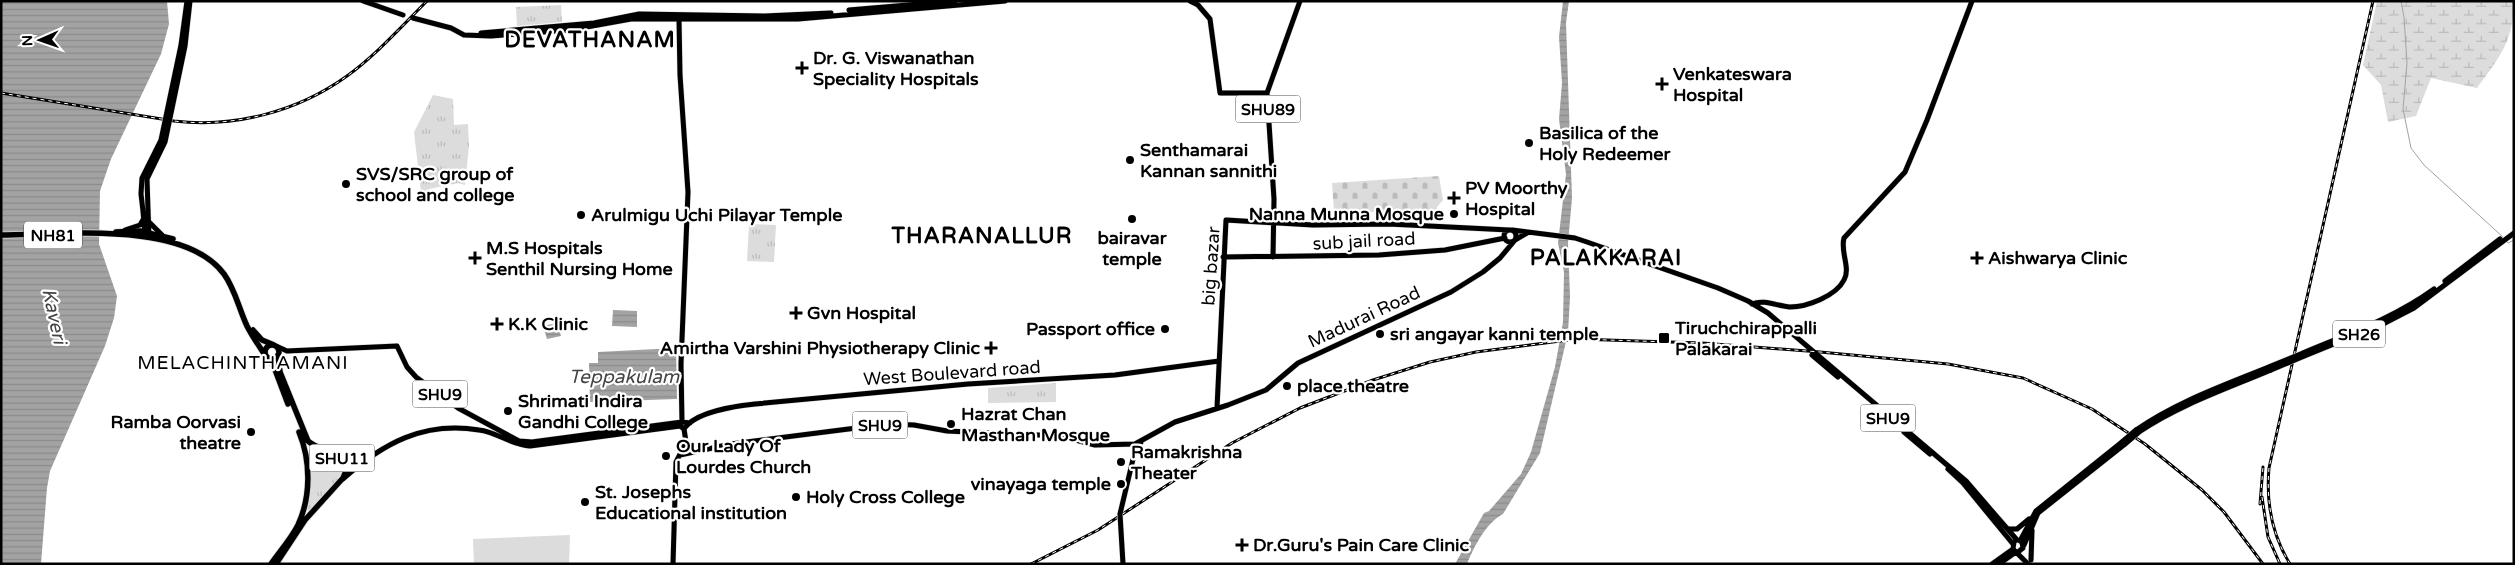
<svg xmlns="http://www.w3.org/2000/svg" width="2515" height="565" font-family="'Varela Round',sans-serif">
  <defs>
    <pattern id="wetland-marsh" width="20" height="14" patternUnits="userSpaceOnUse" patternTransform="scale(1.25)"><rect width="20" height="14" fill="#dcdcdc"/><path d="M1 5h8M5 5V1M11 12h8M15 12V8" fill="none" stroke="#bbb"/></pattern>
    <pattern id="cemetery-stones" width="16" height="16" patternUnits="userSpaceOnUse" patternTransform="scale(1.25)"><rect width="16" height="16" fill="#dcdcdc"/><path d="M2 7V4a2 2 0 0 1 4 0v3zM10 15v-3a2 2 0 0 1 4 0v3z" fill="#bbb"/></pattern>
    <pattern id="park-tufts" width="24" height="20" patternUnits="userSpaceOnUse" patternTransform="scale(1.25)"><rect width="24" height="20" fill="#dcdcdc"/><path d="M3 7l-1-3M5 7V3M7 7l1-3M15 17l-1-3M17 17v-4M19 17l1-3" fill="none" stroke="#bbb"/></pattern>
    <pattern id="water-rules" width="6" height="5" patternUnits="userSpaceOnUse" patternTransform="scale(1.25)"><rect width="6" height="5" fill="#a3a3a3"/><path d="M0 2.5h6" fill="none" stroke="#8b8b8b"/></pattern>
  </defs>
  <rect width="100%" height="100%" fill="#fff"/>
  <path fill="url(#wetland-marsh)" d="M2377,1H2514C2514,41 2499,58 2477,88L2431,78L2416,116L2388,122L2381,85L2363,65Z"/>
  <path fill="url(#cemetery-stones)" d="M1439,176L1443,200L1437,207V212H1334L1332,183Z"/>
  <path fill="url(#park-tufts)" d="M561,5L562,22L517,26L516,7Z
    M433,95L453,99L454,125L468,124L469,146L465,185L458,183L429,189V197L424,199L421,192L414,132Z
    M749,224L776,225L774,262L747,261Z
    M1056,383V402L988,403V388Z
    M321,451L338,456L344,463L342,480L309,512L305,508C305,491 304,467 314,453Z"/>
  <path fill="#dcdcdc" d="M570,535L569,564H474L473,539Z"/>
  <path fill="url(#water-rules)" d="M1,1H167L169,24L161,54L111,159L100,191L99,244L117,296L114,318L105,346L50,471L47,488L41,564H1Z
    M1563,1H1569L1566,23L1572,198L1568,243L1570,297L1568,333L1540,453L1503,514C1487,522 1474,546 1467,564H1455L1484,513L1489,511L1521,474L1531,452L1555,367L1563,322L1564,272L1558,243L1566,174L1559,119L1562,83L1559,37Z
    M613,310L637,311V327L612,326Z
    M557,323L561,336L547,339L543,326Z
    M676,348L677,399L590,402L589,363H598V352Z"/>
  <g fill="none" stroke-linecap="round" stroke-linejoin="round">
    <path stroke="#a3a3a3" stroke-width="1" d="M2401,1L2404,17L2407,63L2403,109L2411,148L2424,165L2504,238
      M2506,241L2508,243L2514,240"/>
    <defs>
      <path id="major" d="M363,1L403,15
        M1190,1L1198,5L1210,19L1220,93H1267
        M849,10L955,1
        M413,18L451,28L464,35L491,36L570,30L631,19H798L1005,1
        M679,19L680,75L688,192L681,364L682,422
        M481,33L594,23L639,14L765,16L831,13
        M148,210L149,236
        M143,211L145,235
        M149,222L162,235
        M125,230L140,225L144,218
        M1512,230L1575,238L1587,242L1718,288L1748,301L1768,313L1966,481L2017,540
        M1504 236a6 6 0 1 1 12 0a6 6 0 1 1-12 0Z
        M1223,257L1379,255L1445,250L1505,238
        M1273,257L1274,199L1267,93L1300,1
        M2445,281L2500,239
        M1752,304C1764,299 1777,306 1790,307C1807,307 1836,296 1844,280C1851,268 1840,252 1844,238L1905,172L1927,120L1972,1
        M276,346L287,351L397,346L407,367L416,377L458,408L519,441L532,442L682,422L690,423
        M2303,353C2348,334 2394,318 2434,289
        M1812,355L1838,377
        M2302,357L2383,324L2414,308L2514,233
        M1217,408L1226,220L1313,225L1389,224L1509,230
        M684,429C695,412 736,406 755,404L968,384L1115,375L1219,361
        M2136,430C2178,401 2225,385 2271,366
        M1904,432L1930,454
        M2139,432C2179,405 2226,389 2271,370
        M335,453L360,458L366,457
        M680,455L731,444L888,424L914,425L947,431L1060,436L1095,445L1135,444L1175,422L1228,405L1266,390L1298,363L1451,292L1483,272L1500,258L1515,240L1527,233
        M1134,455L1141,442
        M1948,469L1963,483L2013,544
        M343,479C383,443 424,421 479,430C497,432 511,445 530,446L680,426L684,429L686,442L676,462L673,564
        M2009,529H2017L2029,519
        M2020,541L2036,511L2122,442
        M2014,542L2013,549L2028,564
        M2024,545L2038,513L2125,444
        M2018,552L2023,548L2022,542
        M2031,560L2032,530
        M1992,564L2013,549
        M1999,564L2016,552"/>
      <path id="highway" d="M116,232L140,231L173,239
        M1,235C61,235 184,220 224,274C235,289 239,309 247,326C252,336 259,346 265,355
        M253,330L262,340L274,345
        M265 352a7 7 0 1 1 14 0a7 7 0 1 1-14 0Z
        M267,357L274,367L288,404
        M271,564C280,551 291,539 298,525C311,497 311,461 299,432
        M276,564L305,520L343,478C357,452 320,453 308,441L280,372L278,355"/>
    </defs>
    <use href="#major" stroke="#dbdbdb" stroke-width="6"/>
    <use href="#highway" stroke="#dbdbdb" stroke-width="7"/>
    <use href="#major" stroke="#000" stroke-width="5"/>
    <use href="#highway" stroke="#000" stroke-width="5.5"/>
    <defs>
      <path id="rail" d="M1,93L174,121C234,128 297,112 347,76C376,55 401,27 427,1
        M2262,497L2268,537L2280,564
        M2260,504L2263,467
        M1031,564L1098,530L1232,443L1300,408L1373,380L1430,362L1476,352L1576,339L1702,343L1820,352L1948,364L2023,378L2092,409L2145,444L2202,490L2224,512L2263,564
        M2290,564C2272,535 2266,501 2269,468L2373,1"/>
    </defs>
    <use href="#rail" stroke="#000" stroke-width="3"/>
    <use href="#rail" stroke="#fff" stroke-width="1" stroke-dasharray="4" stroke-linecap="butt"/>
    <defs>
      <path id="major-bridge" d="M148,210L147,179L165,142L185,46L190,1
        M143,211L141,194L142,178L161,140L181,45L187,1
        M2271,366L2303,353
        M2271,370L2302,357
        M2122,442L2136,430
        M2125,444L2139,432
        M1123,564L1120,514L1134,455"/>
    </defs>
    <use href="#major-bridge" stroke="#dbdbdb" stroke-width="6" stroke-linecap="butt"/>
    <use href="#major-bridge" stroke="#000" stroke-width="5"/>
  </g>
  <g fill="#000" stroke="#fff" stroke-width="2">
    <path d="M799.5 60.5h5v5h5v5h-5v5h-5v-5h-5v-5h5z"/>
    <path d="M1659.5 76.5h5v5h5v5h-5v5h-5v-5h-5v-5h5z"/>
    <circle cx="1529" cy="143" r="5"/>
    <circle cx="1130" cy="160" r="5"/>
    <circle cx="346" cy="184" r="5"/>
    <path d="M1451.5 190.5h5v5h5v5h-5v5h-5v-5h-5v-5h5z"/>
    <circle cx="1454" cy="214" r="5"/>
    <circle cx="581" cy="215" r="5"/>
    <circle cx="1132" cy="219" r="5"/>
    <path d="M472.5 250.5h5v5h5v5h-5v5h-5v-5h-5v-5h5z"/>
    <path d="M1974.5 250.5h5v5h5v5h-5v5h-5v-5h-5v-5h5z"/>
    <path d="M793.5 305.5h5v5h5v5h-5v5h-5v-5h-5v-5h5z"/>
    <path d="M494.5 316.5h5v5h5v5h-5v5h-5v-5h-5v-5h5z"/>
    <circle cx="1165" cy="329" r="5"/>
    <circle cx="1380" cy="334" r="5"/>
    <rect x="1658" y="332" width="12" height="12" rx="2.5"/>
    <path d="M988.5 340.5h5v5h5v5h-5v5h-5v-5h-5v-5h5z"/>
    <circle cx="1287" cy="386" r="5"/>
    <circle cx="508" cy="411" r="5"/>
    <circle cx="951" cy="424" r="5"/>
    <circle cx="251" cy="432" r="5"/>
    <circle cx="666" cy="456" r="5"/>
    <circle cx="1121" cy="462" r="5"/>
    <circle cx="1121" cy="484" r="5"/>
    <circle cx="796" cy="497" r="5"/>
    <circle cx="585" cy="502" r="5"/>
    <path d="M1239.5 537.5h5v5h5v5h-5v5h-5v-5h-5v-5h5z"/>
  </g>
  <g text-anchor="middle" stroke-width="4.5" stroke-linejoin="round" paint-order="stroke">
    <g fill="#fff" stroke="#4c4c4c" stroke-width="1">
      <rect x="1235.5" y="95.5" width="65" height="27" rx="4"/>
      <rect x="24" y="221.5" width="58" height="27" rx="4"/>
      <rect x="2333" y="320.5" width="52" height="27" rx="4"/>
      <rect x="412.5" y="380.5" width="55" height="27" rx="4"/>
      <rect x="1860.5" y="404.5" width="55" height="27" rx="4"/>
      <rect x="852.5" y="411.5" width="55" height="27" rx="4"/>
      <rect x="309.5" y="444.5" width="65" height="27" rx="4"/>
    </g>
    <g font-size="16" font-weight="bold" fill="#000">
      <text x="1268" y="115">SHU89</text>
      <text x="53" y="241">NH81</text>
      <text x="2359" y="340">SH26</text>
      <text x="440" y="400">SHU9</text>
      <text x="1888" y="424">SHU9</text>
      <text x="880" y="431">SHU9</text>
      <text x="342" y="464">SHU11</text>
    </g>
    <g font-size="18" font-weight="bold" fill="#000" stroke="#fff" text-anchor="start">
      <text x="813" y="64">Dr. G. Viswanathan<tspan x="813" dy="21">Speciality Hospitals</tspan></text>
      <text x="1673" y="80">Venkateswara<tspan x="1673" dy="21">Hospital</tspan></text>
      <text x="1539" y="139">Basilica of the<tspan x="1539" dy="21">Holy Redeemer</tspan></text>
      <text x="1140" y="156">Senthamarai<tspan x="1140" dy="21">Kannan sannithi</tspan></text>
      <text x="356" y="180">SVS/SRC group of<tspan x="356" dy="21">school and college</tspan></text>
      <text x="1465" y="194">PV Moorthy<tspan x="1465" dy="21">Hospital</tspan></text>
      <text x="1444" y="220" text-anchor="end">Nanna Munna Mosque</text>
      <text x="591" y="221">Arulmigu Uchi Pilayar Temple</text>
      <text x="1132" y="244" text-anchor="middle">bairavar<tspan x="1132" dy="21">temple</tspan></text>
      <text x="486" y="254">M.S Hospitals<tspan x="486" dy="21">Senthil Nursing Home</tspan></text>
      <text x="1988" y="264">Aishwarya Clinic</text>
      <text x="807" y="319">Gvn Hospital</text>
      <text x="508" y="330">K.K Clinic</text>
      <text x="1675" y="334">Tiruchchirappalli<tspan x="1675" dy="21">Palakarai</tspan></text>
      <text x="1155" y="335" text-anchor="end">Passport office</text>
      <text x="1390" y="340">sri angayar kanni temple</text>
      <text x="980" y="354" text-anchor="end">Amirtha Varshini Physiotherapy Clinic</text>
      <text x="1297" y="392">place theatre</text>
      <text x="518" y="407">Shrimati Indira<tspan x="518" dy="21">Gandhi College</tspan></text>
      <text x="961" y="420">Hazrat Chan<tspan x="961" dy="21">Masthan Mosque</tspan></text>
      <text x="241" y="428" text-anchor="end">Ramba Oorvasi<tspan x="241" dy="21">theatre</tspan></text>
      <text x="676" y="452">Our Lady Of<tspan x="676" dy="21">Lourdes Church</tspan></text>
      <text x="1131" y="458">Ramakrishna<tspan x="1131" dy="21">Theater</tspan></text>
      <text x="1111" y="490" text-anchor="end">vinayaga temple</text>
      <text x="595" y="498">St. Josephs<tspan x="595" dy="21">Educational institution</tspan></text>
      <text x="806" y="503">Holy Cross College</text>
      <text x="1253" y="551">Dr.Guru's Pain Care Clinic</text>
    </g>
    <g font-size="18" fill="#000" stroke="#fff">
      <text transform="translate(1364 241) rotate(-3)" y="6">sub jail road</text>
      <text transform="translate(1211 266) rotate(-86)" y="6">big bazar</text>
      <text transform="translate(1364 317) rotate(-25)" y="6">Madurai Road</text>
      <text transform="translate(952 373) rotate(-4)" y="6">West Boulevard road</text>
    </g>
    <g font-size="19" font-style="italic" fill="#444" stroke="#fff">
      <text transform="translate(55 316) rotate(78)" y="7">Kaveri</text>
      <text x="624" y="383">Teppakulam</text>
    </g>
    <g font-size="19" letter-spacing="1" fill="#000" stroke="#fff">
      <text x="243" y="369">MELACHINTHAMANI</text>
    </g>
    <g font-size="22" font-weight="bold" letter-spacing="1" fill="#000" stroke="#fff">
      <text x="590" y="47">DEVATHANAM</text>
      <text x="982" y="243">THARANALLUR</text>
      <text x="1606" y="265">PALAKKARAI</text>
    </g>
  </g>
  <rect width="2515" height="565" fill="none" stroke="#000000" stroke-width="5"/>
  <g transform="translate(40 40) rotate(268)" stroke="#ffffff" stroke-width="4" paint-order="stroke">
  <path d="M0-4L9 19L0 12L-9 19Z" fill="#000000"/>
  <text y="-8" font-size="14" font-weight="bold" text-anchor="middle" fill="#000000">N</text>
  </g>
</svg>
